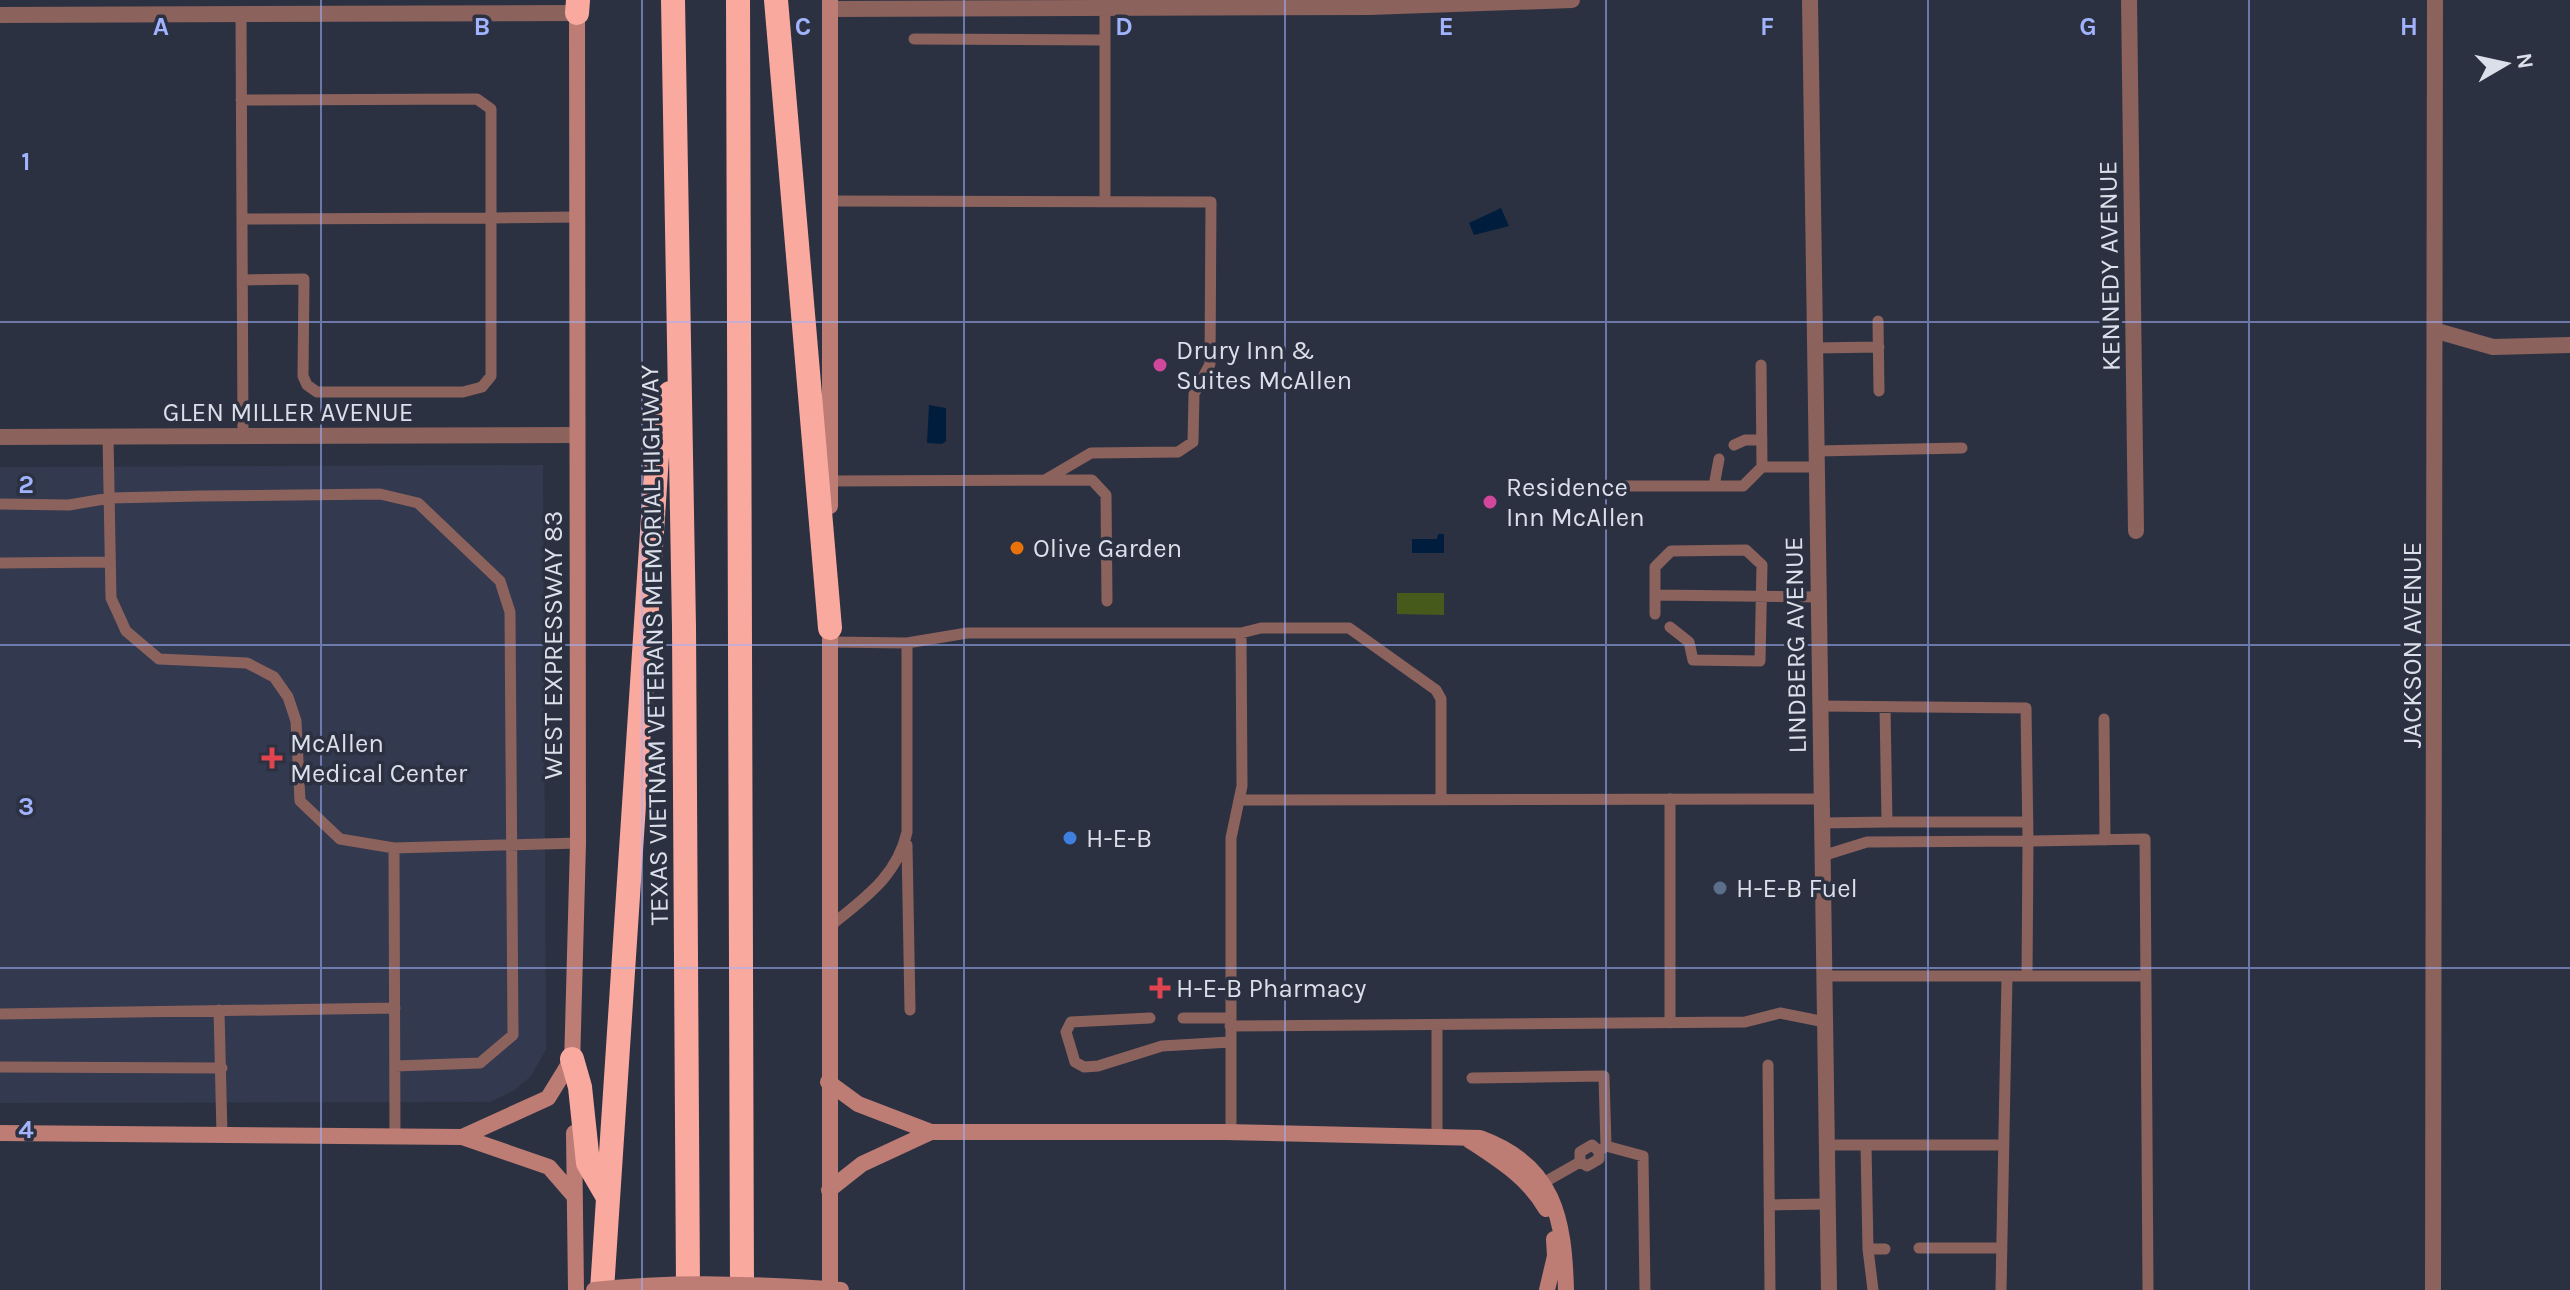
<svg xmlns="http://www.w3.org/2000/svg" width="2570" height="1290" font-family="Karla,sans-serif">
  <rect width="100%" height="100%" fill="#2c3141"/>
  <path fill="#33394f" d="M543,465L546,1049L531,1076L515,1090L490,1102L0,1103V467Z"/>
  <path fill="#465a1c" d="M1397,593H1444V615L1397,614Z"/>
  <path fill="#001d3e" d="M1501,208L1509,226L1474,235L1469,223Z
    M929,405L946,408V441L942,444L927,443Z
    M1438,534H1444V553H1412V539H1437Z"/>
  <g fill="none" stroke-linecap="round" stroke-linejoin="round">
    <path stroke="#8c625d" stroke-width="11" d="M1105,8V200
      M241,14L243,436
      M914,39L1105,40
      M241,100L477,99L491,109V218L577,217
      M830,201L1211,202L1210,364L1194,394L1193,442L1178,452L1091,453L1045,480
      M242,219L491,218V376L482,387L463,392H317L307,385L303,376L304,279L242,280
      M1878,321L1879,391
      M1815,348L1879,347
      M108,436L111,598L126,631L159,659L247,663L274,677L288,697L296,721L300,801L340,839L394,848
      M1734,445L1745,440H1762
      M1817,451L1962,448
      M1762,467H1817
      M830,481L1092,480L1106,495L1107,601
      M1623,486H1743L1762,467L1761,365
      M1714,486L1719,459
      M0,504L69,505L110,498L200,496L380,494L418,503L500,581L510,612L513,1035L480,1063L395,1066
      M0,563L110,562
      M1655,595V567L1671,551L1746,550L1762,565L1760,661L1693,660L1689,642L1670,627
      M1655,614V595L1819,597
      M830,642L907,643L967,633H1241L1261,628H1349L1436,690L1441,699V798
      M1820,706L2026,708L2028,841L2145,839L2148,1290
      M2104,719L2105,840
      M1670,799V1023
      M1239,800L1821,799
      M1887,822H2028
      M1822,823L1887,822L1885,707
      M907,845L910,1010
      M1822,856L1867,842L2028,841L2027,976
      M829,927C863,899 897,877 907,832V643
      M1824,976H2007L2001,1290
      M2007,976H2146
      M219,1010L222,1135
      M0,1014L395,1008
      M1150,1018L1071,1022L1066,1032L1075,1062L1084,1067L1098,1066L1162,1046L1230,1042
      M1183,1018H1230
      M1437,1025V1136
      M1230,1026L1745,1022L1780,1013L1825,1022
      M1768,1065L1770,1290
      M0,1067L222,1068
      M1472,1078L1604,1076L1606,1146L1643,1156L1645,1290
      M1231,1132V838L1242,786L1241,633
      M395,1136L394,848L578,843
      M1826,1145H2004
      M1866,1146L1868,1249L1873,1290
      M1580,1162V1152L1592,1145L1599,1151
      M1543,1183L1580,1162L1587,1166L1599,1159V1151L1606,1146
      M1769,1205L1827,1204
      M1919,1248H2002
      M1868,1249H1885"/>
    <path stroke="#8c625d" stroke-width="16" d="M1810,0L1829,1290
      M2129,0L2136,531
      M830,9L1369,7L1572,0
      M0,15L577,13
      M2437,331L2493,347L2570,345
      M0,437L576,435"/>
    <path stroke="#8c625d" stroke-width="16" d="M2433,1290L2435,0"/>
    <path stroke="#bd7c74" stroke-width="16" d="M830,0V506
      M830,618V1290
      M572,1066L578,843L577,6
      M828,1082L858,1104L931,1132H1225L1480,1138C1555,1165 1564,1219 1566,1290
      M0,1133L462,1137L549,1167L575,1197
      M574,1133L576,1290
      M462,1137L548,1098L572,1059
      M1469,1140C1498,1159 1529,1178 1546,1209
      M829,1190L862,1164L931,1132
      M1547,1290L1555,1256L1554,1239"/>
    <path stroke="#faa99f" stroke-width="24" d="M673,0L684,627L688,1290
      M738,0L742,1290
      M776,0L830,628
      M577,13L578,0
      M572,1059L580,1087L588,1163L606,1194
      M602,1290L657,456L670,393"/>
    <path stroke="#bd7c74" stroke-width="16" d="M594,1290C675,1281 759,1284 841,1290"/>
  </g>
  <path fill="none" stroke="#a1b3fd" stroke-width="2" stroke-opacity="0.55" d="M321,0V1290M642,0V1290M964,0V1290M1285,0V1290M1606,0V1290M1928,0V1290M2249,0V1290M0,322H2570M0,645H2570M0,968H2570"/>
  <g fill="#d1479c" stroke="#2c3141" stroke-width="3">
    <circle cx="1160" cy="365" r="8"/>
    <circle cx="1490" cy="502" r="8"/>
  </g>
  <circle fill="#e8710a" stroke="#2c3141" stroke-width="3" cx="1017" cy="548" r="8"/>
  <g fill="#e0444e" stroke="#2c3141" stroke-width="3">
    <path d="M268 746h8v8h8v8h-8v8h-8v-8h-8v-8h8z"/>
    <path d="M1156 976h8v8h8v8h-8v8h-8v-8h-8v-8h8z"/>
  </g>
  <circle fill="#3f7fe0" stroke="#2c3141" stroke-width="3" cx="1070" cy="838" r="8"/>
  <circle fill="#5c6f8a" stroke="#2c3141" stroke-width="3" cx="1720" cy="888" r="8"/>
  <g text-anchor="middle" stroke-width="7" stroke-linejoin="round" paint-order="stroke">
    <g font-size="26" fill="#dbdfe9" stroke="#2c3141">
      <text transform="translate(2109 266) rotate(-91)" y="9">KENNEDY AVENUE</text>
      <text x="288" y="421">GLEN MILLER AVENUE</text>
      <text transform="translate(553 645) rotate(-90)" y="9">WEST EXPRESSWAY 83</text>
      <text transform="translate(654 645) rotate(-91)" y="9">TEXAS VIETNAM VETERANS MEMORIAL HIGHWAY</text>
      <text transform="translate(1795 645) rotate(-91)" y="9">LINDBERG AVENUE</text>
      <text transform="translate(2412 645) rotate(-90)" y="9">JACKSON AVENUE</text>
    </g>
    <g font-size="26" fill="#dbdfe9" stroke="#2c3141" text-anchor="start">
      <text x="1176" y="359">Drury Inn &amp;<tspan x="1176" dy="30">Suites McAllen</tspan></text>
      <text x="1506" y="496">Residence<tspan x="1506" dy="30">Inn McAllen</tspan></text>
      <text x="1033" y="557">Olive Garden</text>
      <text x="290" y="752">McAllen<tspan x="290" dy="30">Medical Center</tspan></text>
      <text x="1086" y="847">H-E-B</text>
      <text x="1736" y="897">H-E-B Fuel</text>
      <text x="1176" y="997">H-E-B Pharmacy</text>
    </g>
  </g>
  <g font-size="26" text-anchor="middle" font-weight="bold" fill="#a1b3fd" stroke="#2c3141" stroke-width="7" stroke-linejoin="round" paint-order="stroke">
    <text x="161" y="35">A</text>
    <text x="482" y="35">B</text>
    <text x="803" y="35">C</text>
    <text x="1124" y="35">D</text>
    <text x="1446" y="35">E</text>
    <text x="1767" y="35">F</text>
    <text x="2088" y="35">G</text>
    <text x="2409" y="35">H</text>
    <text x="26" y="170">1</text>
    <text x="26" y="493">2</text>
    <text x="26" y="815">3</text>
    <text x="26" y="1138">4</text>
  </g>
  <g transform="translate(2506 64) rotate(81)" stroke="#2c3141" stroke-width="6" paint-order="stroke">
  <path d="M0-6L14 30L0 20L-14 30Z" fill="#dbdfe9"/>
  <text y="-12" font-size="22" font-weight="bold" text-anchor="middle" fill="#dbdfe9">N</text>
  </g>
</svg>
